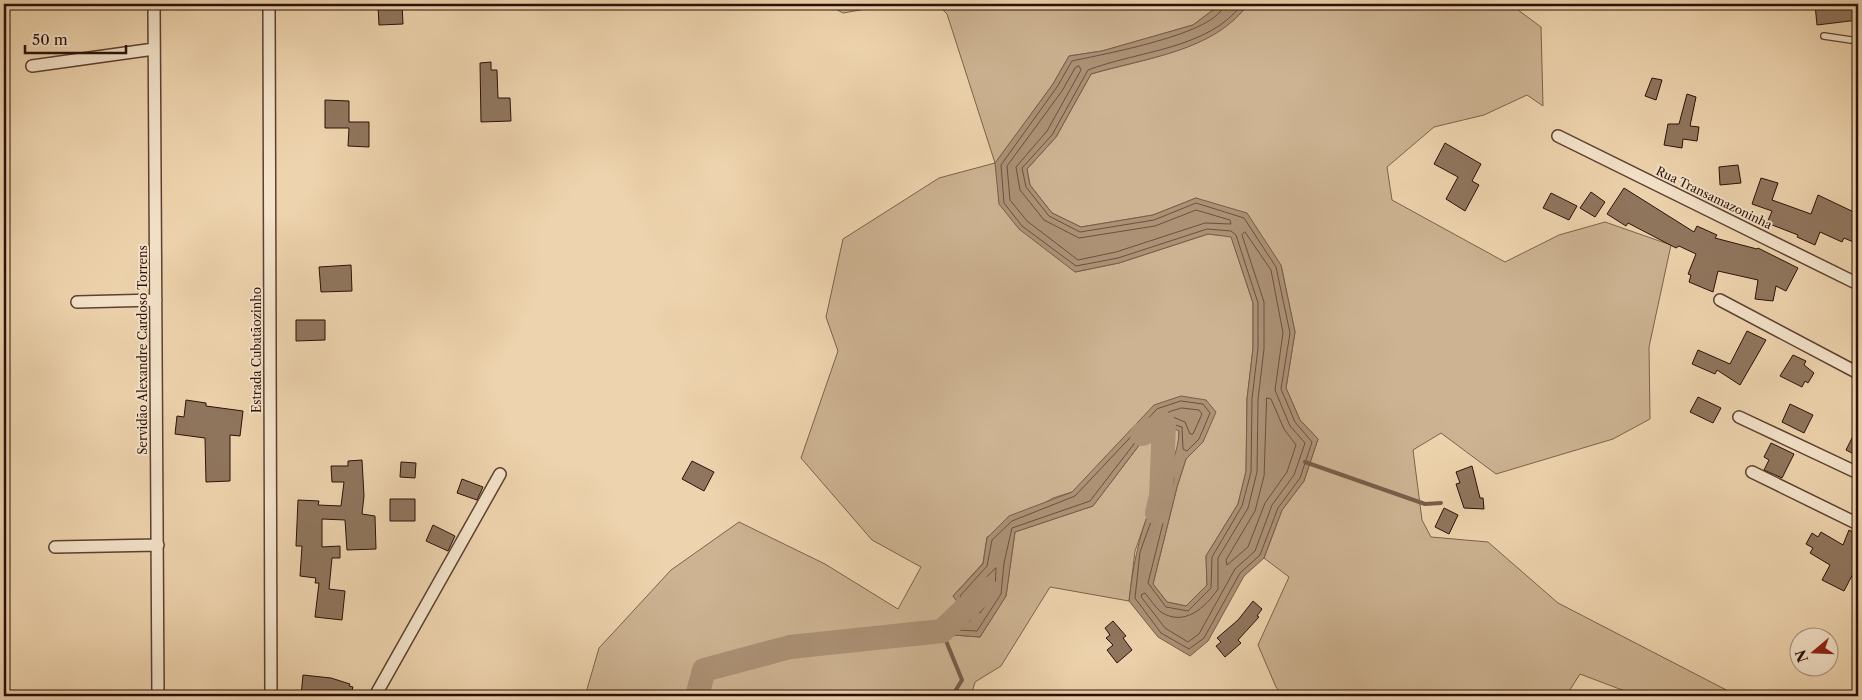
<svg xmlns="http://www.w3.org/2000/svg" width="1862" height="700" font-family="'Libre Caslon Text',serif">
  <rect width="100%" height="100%" fill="#eed4ae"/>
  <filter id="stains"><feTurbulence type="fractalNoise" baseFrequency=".004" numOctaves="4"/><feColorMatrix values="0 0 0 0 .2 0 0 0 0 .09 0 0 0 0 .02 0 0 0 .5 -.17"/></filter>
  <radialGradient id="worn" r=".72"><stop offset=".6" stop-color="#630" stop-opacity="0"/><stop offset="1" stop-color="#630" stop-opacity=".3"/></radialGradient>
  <path fill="#cdb392" stroke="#7c624c" d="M826,4H894L843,13Z
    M937,4H1221L1193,25L1102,51L1069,56L1053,84L995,164L1075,272L1119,263L1208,234L1231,236L1253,303V348L1247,399L1246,472L1238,504L1206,556L1207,585L1186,606L1167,602L1153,584L1177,487L1186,459L1203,442L1206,400L1100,465L1072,492L1053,498L987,537L983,563L953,596L969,617L927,633L980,637L1006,596L1015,532L1093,506L1140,444L1171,427L1179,430V446L1151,506L1135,551L1129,601L1050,587L1001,666L975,682L971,696H585L599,648L671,570L739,522L825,564L898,609L921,567L872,540L801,458L838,351L826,317L843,239L939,178L995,163L947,14Z
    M1248,4H1510L1541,27L1543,106L1527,95L1484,115L1434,127L1387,167L1392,200L1505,262L1559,235L1605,222L1671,245L1649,347L1650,419L1613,439L1496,474L1441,433L1413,450L1422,520L1431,537L1488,542L1558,603L1738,696H1638L1580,674L1566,696H1283L1276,687L1258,645L1289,577L1264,558L1282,510L1304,481L1318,439L1300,420L1286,388L1295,332L1281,265L1196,198L1153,215L1081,227L1052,213L1030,185L1027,169L1056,137L1091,74C1143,59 1215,50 1248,4Z"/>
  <path fill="#ac9175" stroke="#785d49" d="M1221,4H1248C1214,52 1144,58 1091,74L1056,137L1027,169L1030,185L1052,213L1081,227L1153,215L1196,198L1247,213L1281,265L1295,332L1286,388L1300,420L1318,439L1304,481L1282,510L1264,558L1244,576L1208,641L1190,656L1158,637L1129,601C1133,566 1138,539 1151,506C1161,481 1179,458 1179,431L1171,427L1140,444L1093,506L1015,532L1006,596L980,637L926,633L969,617L953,596L983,564L987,538L1009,516L1072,492L1154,405L1181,396L1206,400L1216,412L1203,442L1186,459L1177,487L1153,584L1167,602L1186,606L1207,585L1206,556L1238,504L1246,471L1247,399L1253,348V303L1231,237L1208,234L1119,263L1075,272L1019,229L999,204L995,163L1053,84L1069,56L1102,51L1193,25Z"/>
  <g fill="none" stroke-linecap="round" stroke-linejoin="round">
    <path stroke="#6c503e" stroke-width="1" d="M1224,4C1220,34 1098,55 1072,61L1057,87L1001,165L1004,203L1022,226L1076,266L1118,258L1207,229L1231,231L1236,235L1258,303V348L1252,399L1251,472L1242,506L1212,557L1211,588L1188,611L1166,607L1148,583L1174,479L1173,476H1170L1156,508L1140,552L1135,598L1161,633L1189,649L1204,638L1240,573L1260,555L1278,508L1300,478L1312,442L1295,422L1281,389L1290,333L1276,267L1244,218L1196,203L1154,220L1080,232L1049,216L1026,187L1022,168L1052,135L1088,70C1137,51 1210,49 1242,4
      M1079,66L1081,70L1047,131L1016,167L1020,190L1044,220L1079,238L1155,226L1196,210L1230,220L1231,224L1205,223L1116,252L1078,260L1027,221L1010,200L1007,166L1062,91L1075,68Z
      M1245,232L1271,270L1283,333L1275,390L1290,426L1305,443L1294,475L1272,505L1255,551L1235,569L1199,634L1188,642L1165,628L1142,598L1141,595L1145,593C1150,599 1155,607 1161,612C1184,627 1205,608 1218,589V558L1248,508L1257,472L1258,399L1264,349V302L1242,235Z
      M1267,398L1271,399L1284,429L1296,445L1287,472L1265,503L1248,547L1227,565L1226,560L1255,511L1264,476Z
      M1181,401L1203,404L1210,413L1199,439L1187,451L1183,449L1182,427L1168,423L1137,440L1090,501L1012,528L1004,563L1001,594L977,631L958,630V626L970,621L973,616L960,596L987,566L992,540L1012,521L1075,496L1157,409Z
      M1182,408L1199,410L1202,414L1193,434H1190L1185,422L1168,415L1169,412Z
      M996,568L995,592L980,613L968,596Z"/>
    <path stroke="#785d49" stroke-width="4" d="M1305,462L1425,504L1441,503
      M942,631L962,680L952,696"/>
    <path stroke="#ac9175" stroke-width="24" d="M1142,434L1164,424L1161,496L1157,513
      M697,696L704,670L790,647L942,631L986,589"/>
  </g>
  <path fill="#90765e" stroke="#2b1007" d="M1815,4H1858V20L1817,25Z
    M402,5L403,24L379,25L378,6Z
    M491,62V70H497L498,98H510L511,121L481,122L480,63Z
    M1652,78L1662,80L1656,100L1645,96Z
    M1687,94L1696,97L1690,126L1699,127L1697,141L1683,139L1682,148L1664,145L1668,124H1679Z
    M325,100L349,101V122H369V147L348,146L349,128H325Z
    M1445,143L1481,164L1472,181L1479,185L1465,211L1446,199L1458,177L1434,164Z
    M1738,165L1741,183L1720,185L1719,167Z
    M1761,178L1778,183L1772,200L1811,214L1818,195L1858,214V244L1844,238L1842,242L1820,232L1815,245L1797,237L1798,235L1767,223L1772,211L1752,204Z
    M1624,188L1694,232L1697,226L1717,235L1715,238L1757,249L1758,248L1798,268L1786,291L1776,286L1773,301L1755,299L1758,280L1718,271L1713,292L1689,282L1691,275L1688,274L1696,254L1679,246L1676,248L1628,223L1626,226L1607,214Z
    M1591,192L1605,202L1595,217L1580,208Z
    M1551,193L1577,206L1569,220L1543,208Z
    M351,265L352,291L321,292L319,267Z
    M296,320H325V340L296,341Z
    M1747,331L1766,340L1740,385L1717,370L1715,374L1692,364L1698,350L1730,364Z
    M1793,355L1806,361L1804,365L1814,373L1808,383L1805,381L1802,387L1780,376Z
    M1698,397L1721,408L1713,423L1690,412Z
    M186,400L206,403V406L243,411L240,436L230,435V481L206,482L205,438L175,434L177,416L184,417Z
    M1790,404L1813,415L1804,433L1782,422Z
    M1858,426V456L1846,450Z
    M1771,443L1794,454L1782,478L1764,470L1769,460L1764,457Z
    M362,460L364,496L362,514L375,516L376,549L347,550L345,520L322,519V547L340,546V558H332L329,589L345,591L342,620L315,617L319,583H315L316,578L300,576L302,546H296L298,500L319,501L318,505L341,506L344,482H332L331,466H348V461Z
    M692,461L714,472L704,491L682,479Z
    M401,462L416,463L415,478L400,477Z
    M1472,466L1480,498H1483L1484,509L1464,508L1456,484L1460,483L1456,472Z
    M462,479L483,487L477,500L457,493Z
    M390,499H415V521H390Z
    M1444,508L1458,515L1449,534L1435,527Z
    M433,525L455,536L448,551L426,541Z
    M1849,530L1858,535V564L1844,591L1822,580L1830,565L1810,553L1813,548L1806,544L1812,533L1818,537L1821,532L1843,545Z
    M1253,601L1262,609L1257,616L1259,617L1238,640L1241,643L1225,657L1216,646L1221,642L1217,638L1238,620Z
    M1113,621L1126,636L1123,638L1132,650L1117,663L1107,650L1113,645L1106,638L1110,635L1105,628Z
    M303,675L331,678L350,684L349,686L353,687L350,696H301Z"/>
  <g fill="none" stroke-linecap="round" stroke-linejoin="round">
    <defs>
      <path id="service" d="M1824,36L1858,41"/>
      <path id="minor" d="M154,4L158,696
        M269,4L271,696
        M32,66L154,49
        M1558,136L1858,284
        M1720,300L1858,373
        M77,302L156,300
        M1739,417L1858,473
        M1752,472L1858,524
        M55,547L158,545
        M375,696L500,474"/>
    </defs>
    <use href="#service" stroke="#5c4131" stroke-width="8"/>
    <use href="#minor" stroke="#5c4131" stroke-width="14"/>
    <use href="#service" stroke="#f4e3ca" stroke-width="5.5"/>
    <use href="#minor" stroke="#f4e3ca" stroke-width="11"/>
  </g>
  <g text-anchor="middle" stroke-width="4" stroke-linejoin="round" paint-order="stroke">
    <g font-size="12" fill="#2b1007" stroke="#f4e3ca">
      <text transform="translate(1714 198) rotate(26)" y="4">Rua Transamazoninha</text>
      <text transform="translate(143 350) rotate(-90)" y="4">Servidão Alexandre Cardoso Torrens</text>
      <text transform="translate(257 350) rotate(-90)" y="4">Estrada Cubatãozinho</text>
    </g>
  </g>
  <rect width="1862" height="700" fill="none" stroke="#eed4ae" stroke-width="20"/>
  <rect x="5" y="5" width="1852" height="690" fill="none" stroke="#2b1007" stroke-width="2.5"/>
  <rect x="10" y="10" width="1842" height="680" fill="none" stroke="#2b1007"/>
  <g transform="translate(1814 652) rotate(251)"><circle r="24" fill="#f4e3ca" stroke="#a48f7c"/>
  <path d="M0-4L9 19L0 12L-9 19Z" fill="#8f2418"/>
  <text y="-8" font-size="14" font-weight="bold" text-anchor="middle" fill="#2b1007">N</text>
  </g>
  <path d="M25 45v8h101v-8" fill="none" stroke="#2b1007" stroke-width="2.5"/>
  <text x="32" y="45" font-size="15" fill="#2b1007" stroke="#f4e3ca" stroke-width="4" paint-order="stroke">50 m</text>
  <rect width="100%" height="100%" filter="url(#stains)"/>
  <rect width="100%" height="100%" fill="url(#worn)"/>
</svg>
